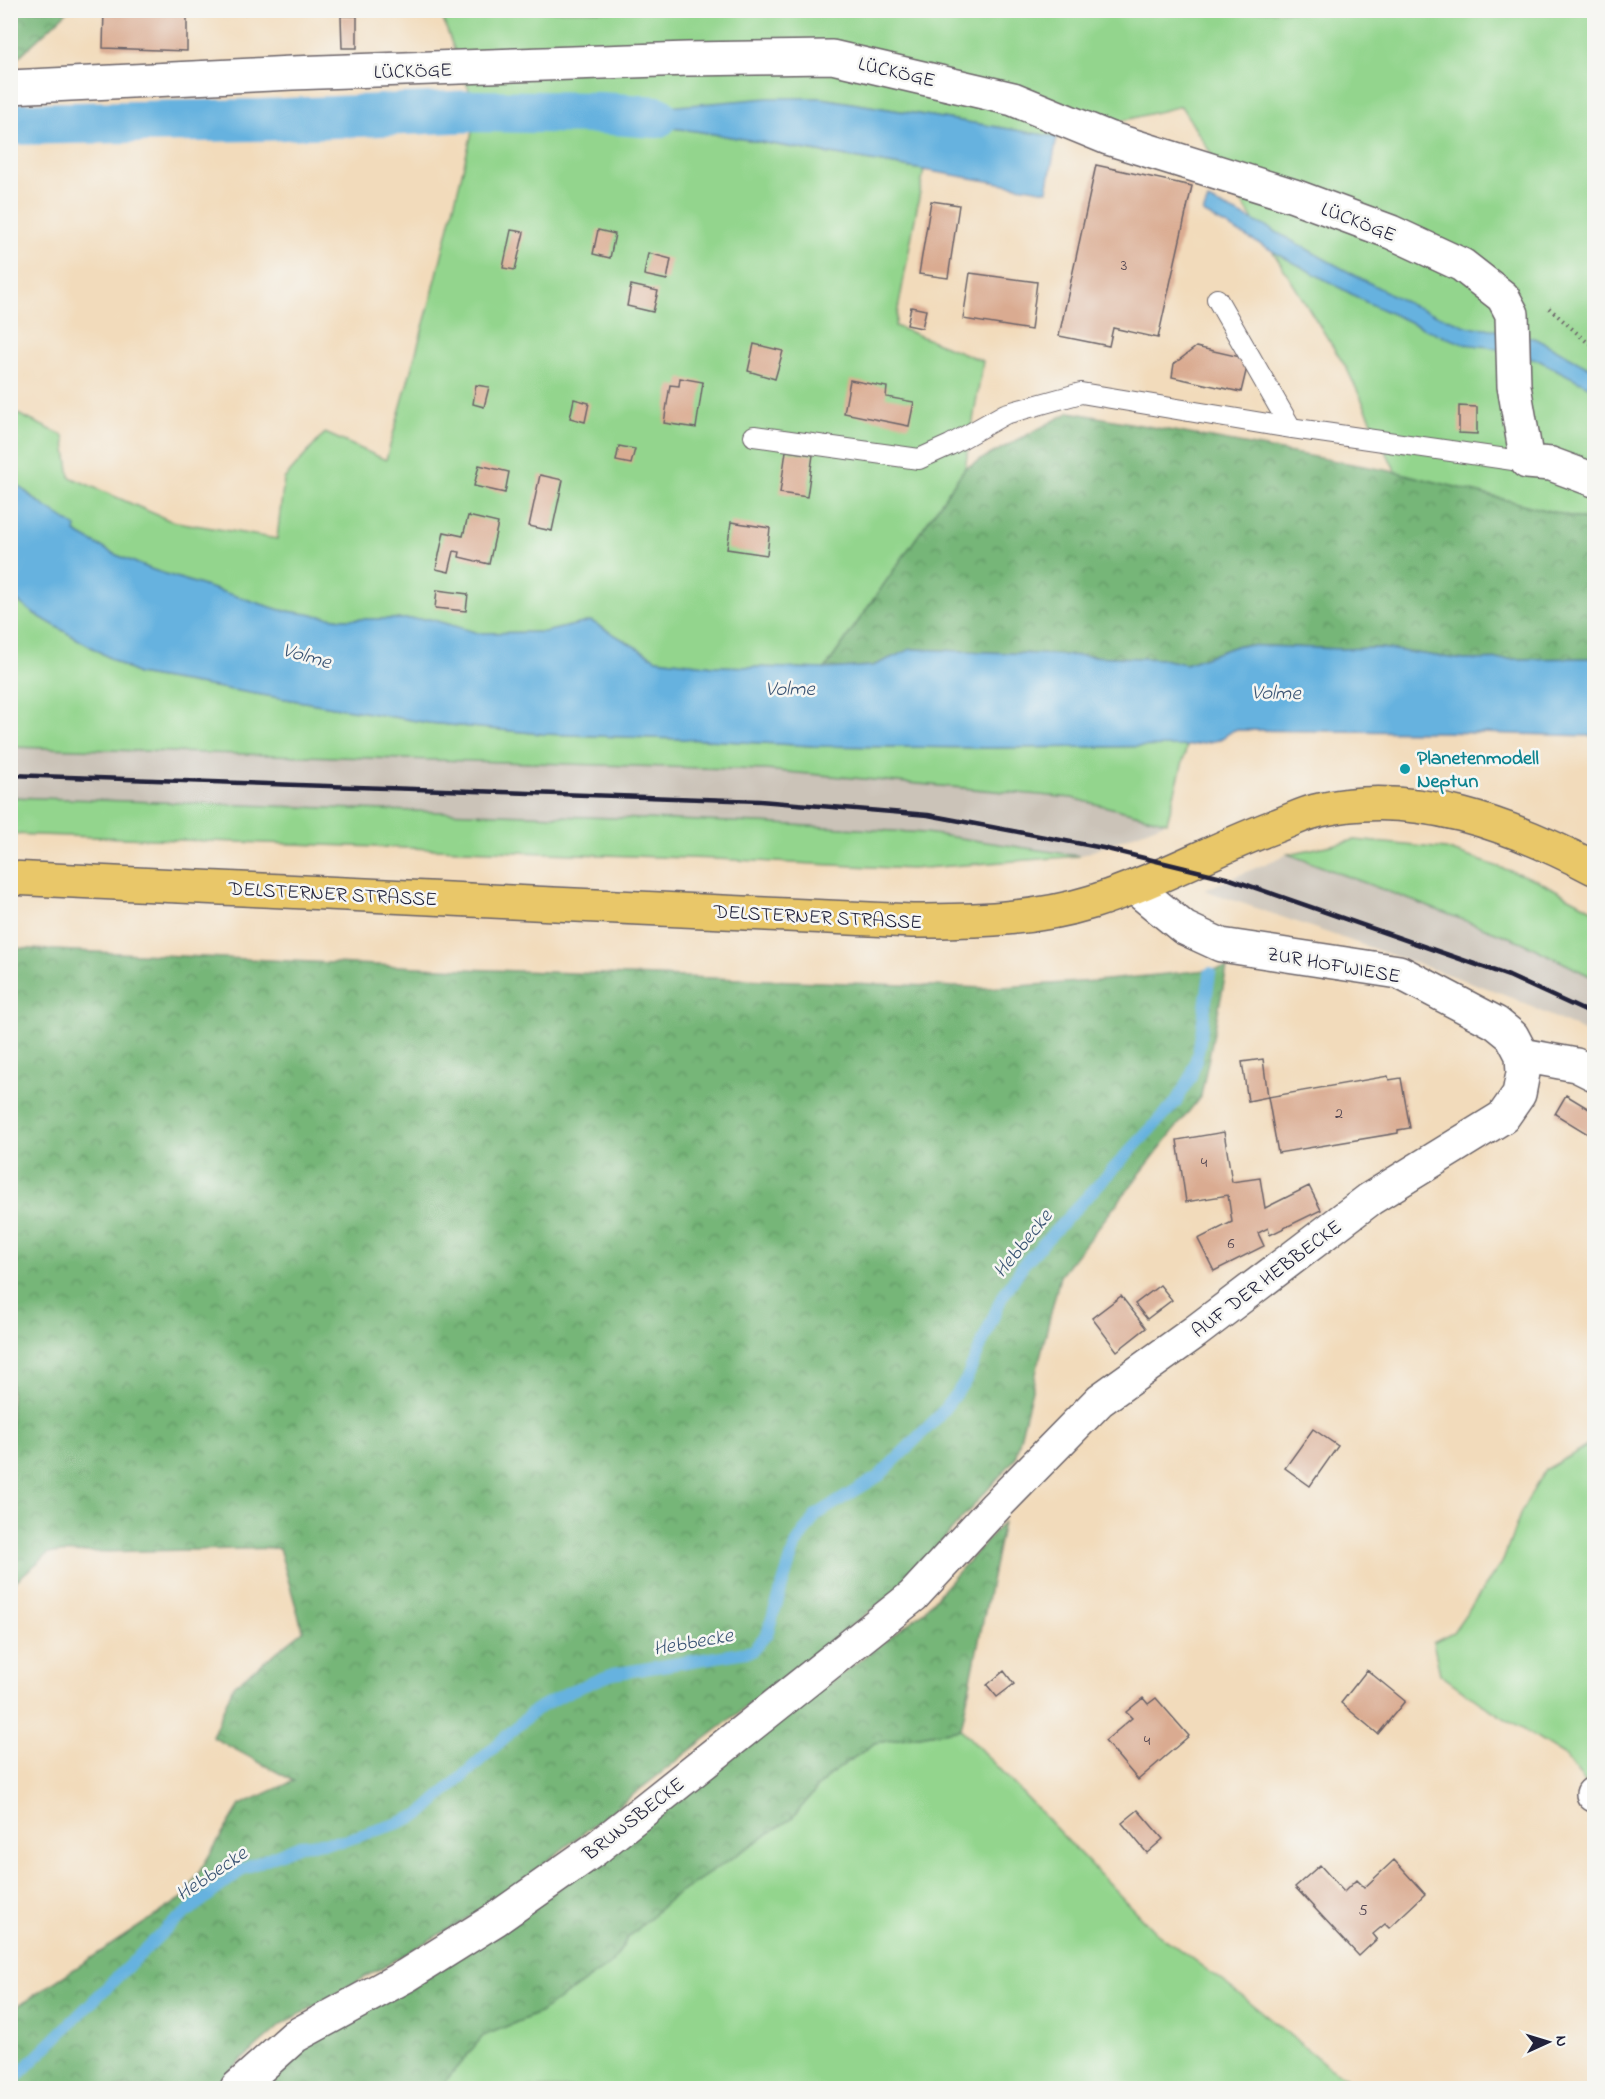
<svg xmlns="http://www.w3.org/2000/svg" width="1605" height="2099" font-family="'Indie Flower',sans-serif">
  <defs>
    <pattern id="forest-crowns" width="20" height="18" patternUnits="userSpaceOnUse" patternTransform="scale(1.5)"><rect width="20" height="18" fill="#76b678"/><path d="M2 6a3 3 0 1 1 6 0M12 15a3 3 0 1 1 6 0" fill="none" stroke="#609464"/></pattern>
  </defs>
  <rect width="100%" height="100%" fill="#f6f6f2"/>
  <filter id="ink" filterUnits="userSpaceOnUse"><feTurbulence type="fractalNoise" baseFrequency=".0167" numOctaves="2"/><feDisplacementMap in="SourceGraphic" scale="12" xChannelSelector="R" yChannelSelector="G"/><feConvolveMatrix kernelMatrix="1 2 1 2 8 2 1 2 1" color-interpolation-filters="sRGB"/></filter>
  <filter id="wash" filterUnits="userSpaceOnUse"><feTurbulence type="fractalNoise" baseFrequency=".008" numOctaves="4" result="noise"/><feDisplacementMap in="SourceGraphic" scale="24" xChannelSelector="R" yChannelSelector="G"/><feGaussianBlur stdDeviation="1.35" result="paint"/><feColorMatrix in="noise" values="0 0 0 0 0 0 0 0 0 0 0 0 0 0 0 0 0 1.4 0 .05"/><feComposite in="paint" operator="in"/></filter>
  <g filter="url(#wash)">
    <rect width="100%" height="100%" fill="#f2dbbb"/>
    <path fill="#cbc3b8" d="M11,747L765,770L1072,798L1167,822L1080,856L926,833L760,823L11,797Z
      M1288,854L1522,942L1594,978V1036L1504,994L1204,890Z"/>
    <path fill="#93d58d" stroke="#5a7c64" stroke-width="1.5" d="M440,11H1594V520H1585L1396,472L1347,369L1181,106L1057,137L821,98L603,114L648,125L696,131L924,170L895,326L983,361L965,468L825,669L714,666L656,659L591,621L545,632L478,633L430,619H342L280,610L153,570L114,554L74,532L11,479V416L18,414L64,436L70,477L171,521L277,539L284,479L325,433L386,460L432,295L477,112Z
      M11,596L33,613L137,674L429,723L543,734L708,740L813,746L990,748L1187,746L1167,822L1072,798L765,770L11,747Z
      M11,797L760,823L926,833L1080,856L911,869L716,859L11,834Z
      M1355,840L1446,849L1537,880L1594,910V978L1522,942L1288,854Z
      M1594,1442V1795L1565,1756L1480,1703L1440,1674L1433,1642L1453,1632L1503,1561L1521,1512L1545,1470Z
      M961,1729L1152,1929L1238,1993L1324,2063L1361,2088H434L443,2084L483,2036L539,2013L613,1962L627,1939L669,1900L792,1818L828,1776L875,1743Z"/>
    <path fill="url(#forest-crowns)" stroke="#4c6c5a" stroke-width="1.5" d="M11,10H68V11L11,64Z
      M1070,412L1396,472L1585,520H1594V658L1464,660L1380,648L1340,649L1239,645L1186,664L1162,659L911,649L873,666L825,669L965,468Z
      M11,948L462,969L986,988L1096,981L1227,968L1201,1096L1060,1276L1015,1459L901,1587L489,1906L281,2025L210,2088H11L12,2010L184,1897L240,1805L294,1781L212,1737L233,1686L303,1631L279,1548L49,1553L11,1585Z
      M1003,1522L961,1729L875,1743L828,1776L792,1818L669,1900L627,1939L613,1962L539,2013L483,2036L443,2084L434,2088H258L301,2050L497,1935L922,1613Z"/>
    <path fill="#66b2df" stroke="#446a8d" stroke-width="1.5" d="M768,98H821L1057,137L1047,191L696,131L648,125L600,113Z
      M1208,200L1269,228L1330,262L1411,305L1469,327L1486,328L1537,339L1594,370V389L1536,359L1489,347L1464,344L1425,329L1366,302L1203,213Z
      M11,479L34,499L76,527L75,532L114,554L153,570L280,610L342,619H430L478,633L545,632L591,621L656,659L714,666L825,669L873,666L911,649L1162,659L1186,664L1239,645L1340,649L1380,648L1464,660L1594,658V736L1443,732L1234,730L1219,740L1187,746L990,748L813,746L708,740L543,734L429,723L137,674L33,613L11,596Z"/>
    <g fill="none" stroke-linecap="round" stroke-linejoin="round">
      <path stroke="#66b2df" stroke-width="12" d="M10,2083L168,1927L243,1869L300,1845L343,1841L396,1824L421,1814L535,1710L570,1691L613,1674L752,1651L767,1634L795,1546L816,1515L879,1476L939,1416L966,1380L1001,1299L1023,1265L1175,1103L1191,1077L1199,1048L1210,973"/>
      <path stroke="#66b2df" stroke-width="42" d="M10,124L261,120L477,111L600,113L657,117"/>
    </g>
    <g id="blocks">
      <path fill="#daab91" d="M104,10H187V51L103,48Z
        M227,10H254V14L227,15Z
        M341,16H357V48H342Z
        M1096,165L1192,186L1158,338L1113,328L1109,346L1059,336Z
        M931,201L959,205L948,278L919,274Z
        M511,230L524,232L515,270L503,268Z
        M598,230L615,234L610,258L593,254Z
        M648,253L671,259L667,280L644,275Z
        M970,273L1037,282L1031,330L963,319Z
        M631,285L658,291L653,312L627,306Z
        M911,307L926,310L922,328L907,325Z
        M754,344L783,351L775,379L748,371Z
        M1196,347L1249,359L1241,392L1172,377L1174,364Z
        M680,378L703,382L696,428L664,423L670,385L679,386Z
        M850,380L887,387L886,397L914,402L909,426L844,413Z
        M476,385L489,387L484,407L473,404Z
        M574,399L589,403L585,422L570,418Z
        M1459,406L1477,407V434L1459,433Z
        M619,446L635,449L631,464L616,461Z
        M786,451L813,455L807,497L780,493Z
        M479,465L509,472L505,493L474,486Z
        M540,475L563,480L552,531L529,526Z
        M468,516L498,523L489,564L459,557L460,552L454,551L449,572L436,569L444,532L463,536Z
        M731,522L770,528L767,555L727,549Z
        M437,590L468,594L466,611L435,608Z
        M1263,1059L1268,1097L1248,1101L1242,1062Z
        M1388,1076L1389,1080L1401,1078L1410,1128L1398,1130V1133L1278,1153L1268,1097Z
        M1566,1095L1594,1112V1130L1591,1136L1555,1114Z
        M1224,1132L1232,1182L1260,1178L1265,1208L1309,1186L1321,1210L1270,1235L1268,1228L1258,1233L1264,1246L1214,1271L1198,1239L1232,1222L1228,1195L1186,1202L1177,1140Z
        M1160,1285L1172,1300L1147,1319L1135,1304Z
        M1121,1296L1146,1328L1117,1351L1092,1318Z
        M1313,1429L1338,1446L1310,1486L1285,1468Z
        M1367,1670L1405,1701L1378,1734L1341,1703Z
        M1004,1671L1014,1684L997,1697L987,1685Z
        M1143,1698L1148,1704L1156,1698L1189,1736L1138,1780L1105,1741L1132,1718L1126,1712Z
        M1138,1810L1163,1839L1147,1853L1122,1823Z
        M1394,1860L1425,1894L1389,1928L1385,1924L1373,1934L1377,1939L1359,1956L1295,1887L1320,1865L1344,1892L1356,1880L1364,1888Z"/>
    </g>
  </g>
  <g filter="url(#ink)">
    <use href="#blocks" fill-opacity="0" stroke="#6b6368" stroke-width="1.5"/>
    <g fill="none" stroke-linecap="round" stroke-linejoin="round">
      <defs>
        <path id="lane" d="M1217,299L1291,428
          M754,436L919,459L950,445L1005,414L1081,393L1291,428L1527,462"/>
        <path id="street" d="M10,87L292,73L688,59L832,57L1013,99L1108,138L1294,196L1391,232L1462,265L1503,297L1512,314L1514,386L1527,462L1551,464L1594,480
          M1522,1055L1576,1065L1594,1074
          M1593,1794L1594,1795
          M237,2088L295,2036L407,1975L496,1919L594,1850L913,1596L996,1506L1100,1400L1195,1332L1370,1199L1503,1117L1519,1094L1523,1073L1522,1055L1512,1036L1496,1023L1399,972L1221,945L1184,928L1134,887"/>
        <path id="primary" d="M10,878L912,921C972,921 1034,920 1092,902C1155,882 1212,850 1273,827C1288,822 1304,813 1320,810C1415,788 1511,825 1594,868"/>
      </defs>
      <use href="#lane" stroke="#6b6368" stroke-width="22"/>
      <use href="#street" stroke="#6b6368" stroke-width="36"/>
      <use href="#primary" stroke="#6b6368" stroke-width="36"/>
      <path stroke="#6b6368" stroke-width="4" stroke-dasharray="1.5 4.5" stroke-linecap="butt" d="M1549,308L1586,341L1594,345"/>
      <use href="#lane" stroke="#fff" stroke-width="20"/>
      <use href="#street" stroke="#fff" stroke-width="33"/>
      <use href="#primary" stroke="#e9c769" stroke-width="33"/>
      <path stroke="#22223b" stroke-width="4.5" d="M10,775L760,801L928,815L1103,848L1230,879L1509,976L1594,1015"/>
    </g>
  </g>
  <circle fill="#0f9aa8" stroke="#f6f6f2" stroke-width="2" cx="1405" cy="769" r="6"/>
  <g text-anchor="middle" stroke-width="5" stroke-linejoin="round" paint-order="stroke">
    <g font-size="16" fill="#504450">
      <text x="1124" y="270">3</text>
      <text x="1339" y="1118">2</text>
      <text x="1204" y="1167">4</text>
      <text x="1231" y="1248">6</text>
      <text x="1147" y="1745">4</text>
      <text x="1363" y="1915">5</text>
    </g>
    <g font-size="20" fill="#22223b" stroke="#f6f6f2">
      <text transform="translate(413 70) rotate(-2)" y="7">LÜCKÖGE</text>
      <text transform="translate(897 71) rotate(13)" y="7">LÜCKÖGE</text>
      <text transform="translate(1359 221) rotate(21)" y="7">LÜCKÖGE</text>
      <text transform="translate(333 893) rotate(3)" y="7">DELSTERNER STRASSE</text>
      <text transform="translate(818 916) rotate(3)" y="7">DELSTERNER STRASSE</text>
      <text transform="translate(1334 964) rotate(10)" y="7">ZUR HOFWIESE</text>
      <text transform="translate(1266 1278) rotate(-37)" y="7">AUF DER HEBBECKE</text>
      <text transform="translate(633 1818) rotate(-38)" y="7">BRUNSBECKE</text>
    </g>
    <g font-size="20" font-weight="bold" fill="#0d838f" stroke="#f6f6f2" text-anchor="start">
      <text x="1417" y="764">Planetenmodell<tspan x="1417" dy="23">Neptun</tspan></text>
    </g>
    <g font-size="21" font-style="italic" fill="#3a5474" stroke="#f6f6f2">
      <text transform="translate(307 655) rotate(16)" y="7">Volme</text>
      <text x="790" y="695">Volme</text>
      <text transform="translate(1276 692) rotate(1)" y="7">Volme</text>
      <text transform="translate(1022 1243) rotate(-51)" y="7">Hebbecke</text>
      <text transform="translate(693 1641) rotate(-10)" y="7">Hebbecke</text>
      <text transform="translate(211 1873) rotate(-34)" y="7">Hebbecke</text>
    </g>
  </g>
  <rect width="1605" height="2099" fill="none" stroke="#f6f6f2" stroke-width="36"/>
  <g transform="translate(1548 2042) rotate(86)" stroke="#f6f6f2" stroke-width="4.5" paint-order="stroke">
  <path d="M0-4.5L10 22L0 15L-10 22Z" fill="#22223b"/>
  <text y="-9" font-size="16" font-weight="bold" text-anchor="middle" fill="#22223b">N</text>
  </g>
</svg>
